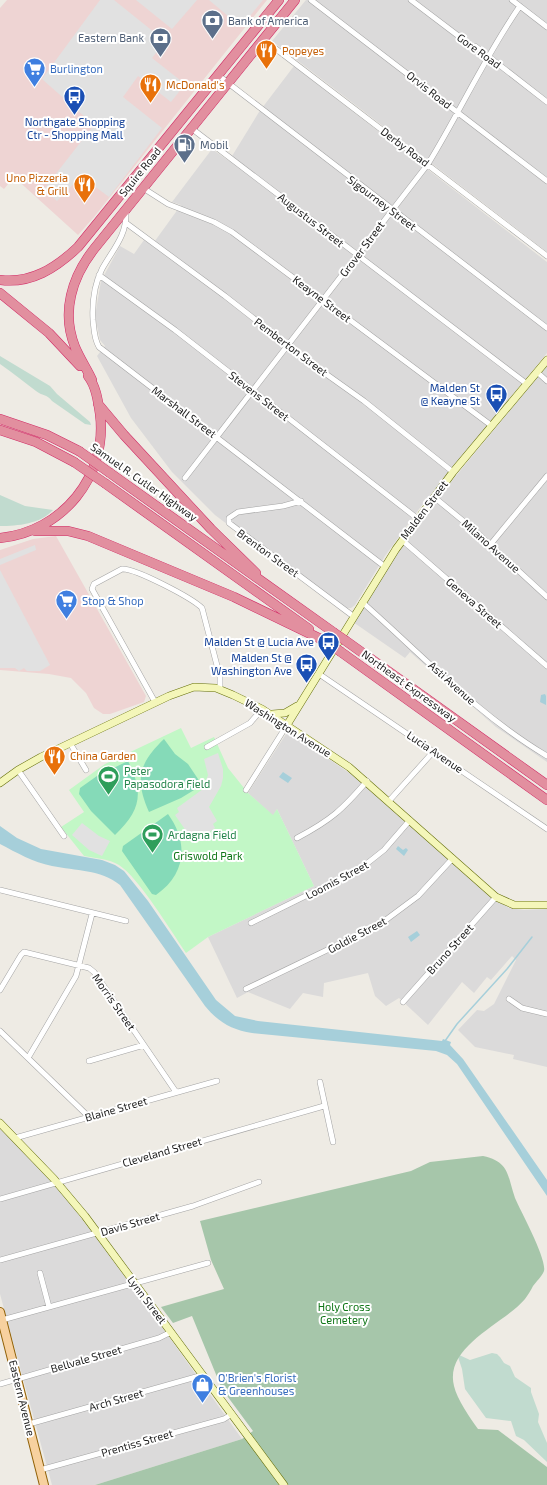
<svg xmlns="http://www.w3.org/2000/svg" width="547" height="1485" font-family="'Exo 2',sans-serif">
  <rect width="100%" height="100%" fill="#eeebe4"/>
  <path fill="#dbdada" d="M306,0H547V252L272,41Z
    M294,66L547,262V353L419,509L385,556L355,605L351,608H347L343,612L215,515L172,472L131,418L97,356L105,346L100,340L95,316L101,281L120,246L134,254L144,240L152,245L181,205L172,202L212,149L229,161L259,112Z
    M547,366V762L496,727L410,652L405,658L353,622L400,549L455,477Z
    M288,731L358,779L485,891L509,908L524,910L547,909V1067L513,1059L514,1055L475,1047L458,1030L477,1010L484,1011L494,1004L516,960L512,956L491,980L487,977L474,993L462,982L428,1025L399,998L386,1006L375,996L368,973L324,983L323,997L303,993L290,1009L248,992L237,998L208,937L314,886L277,809L273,816L248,793Z
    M0,1129L29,1157L64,1195L144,1302L242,1439L95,1485H52L0,1294Z"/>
  <path fill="#eed4d3" d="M7,0H267L94,217L78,235L14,177L4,189L0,186V8Z
    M56,536L146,696L144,702L110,714H103L94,708L86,693L71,678L49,674L0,670V550L33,539Z"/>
  <path fill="#c1dbcf" d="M0,356L50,386L57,394L90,422L91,425L85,424L52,401C47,394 42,396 36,391C24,382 13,373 0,364Z
    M0,495L25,506L53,510C40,524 18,526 0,526Z
    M492,1353L497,1354L500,1357L504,1363L510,1366L515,1377L531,1388V1392L539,1414L538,1422L547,1443V1462L524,1440L516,1436L511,1421L486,1418L465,1389L462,1369L457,1354L470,1360Z"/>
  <path fill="#a6c6aa" d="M483,1156C510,1162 507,1175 515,1198C521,1212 547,1259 544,1271C542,1276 536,1282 533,1286C531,1290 528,1295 525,1299C504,1324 444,1346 454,1386C457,1399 470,1418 478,1429L498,1430L547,1467V1485H95L242,1439L253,1431L222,1389L192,1316L173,1323L161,1307L224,1289L211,1260L200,1221L411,1171L430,1162Z"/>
  <path fill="#c2f7c6" d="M181,728L191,748L214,737L228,768L248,793L273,815L277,809L314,886L208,937L186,953C171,931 139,878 119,865C109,859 95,858 84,856L61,827L84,812L69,790L105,764Z"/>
  <path fill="#85dab8" d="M164,739L175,754L188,764L200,782L199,787L181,798L149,812C135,780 138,764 164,739Z
    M128,761C144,793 141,810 115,835L91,811L79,794L80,788L97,776Z
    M168,814C189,843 186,874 156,895L152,894L122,851L123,846Z"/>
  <path fill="#e1e1e1" d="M100,0H114L165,41L152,58L185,84L171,102L138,76L123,97L162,128L109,197L81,176L57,201L44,189L94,125L42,79Z
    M136,0H197L172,29Z
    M209,0H263L241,27Z
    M35,545L36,550L0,565V559Z
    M0,570L50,665L40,671H27L24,668L19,671L15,668H0Z
    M218,753L223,769V778L221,786L209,807L217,821L213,824L215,828L198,840L195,836L191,838L175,815L179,812L177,808L203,789L208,775L204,759Z
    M82,823L99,836L110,841L102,856L89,850L72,835Z"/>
  <path fill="#a6cfda" d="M541,695L545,694L546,696V705L540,702Z
    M283,772L292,778L288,783L279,777Z
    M0,826L17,838L41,849L102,860L115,865L124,871L148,901L216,1000L235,1016L258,1021L442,1041L443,1039L451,1042L450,1045L463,1059L547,1180V1196L457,1064L447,1055L436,1051L252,1033C232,1030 218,1022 205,1006L120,885C100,869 76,871 52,866C33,862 17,853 0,844Z
    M398,846L403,850L406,848L408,850L404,856L396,849Z
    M417,931L420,935L411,942L408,937Z"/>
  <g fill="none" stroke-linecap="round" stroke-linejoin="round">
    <path stroke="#a6cfda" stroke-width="1.5" d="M445,1041L457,1024L507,969L532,937"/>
    <defs>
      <path id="street" d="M311,0L547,181
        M411,0L473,47L475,46L547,102
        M512,0L547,27
        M263,39L547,256
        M219,76L547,328
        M191,128L527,384
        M143,188L168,204L214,222L232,232L492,426
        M126,211C127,236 113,249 102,269C94,285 92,302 93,320C94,329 94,339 99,347L384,566
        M126,223L225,296L312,364L364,401L453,472
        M99,275L175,330L418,519
        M537,372L547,381
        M185,478L428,164C460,112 485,56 520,6
        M434,497L473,529L547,597
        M301,501L283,506L238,512L229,518V523L353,616
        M402,540L547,666
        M490,545L547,476
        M362,602C422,655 478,715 547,756
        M322,676L547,829
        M155,702L92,589L94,584L122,569C135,568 192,598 202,608L220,677V689
        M70,743L86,770
        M207,747L250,723L262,709
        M18,770L64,836
        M246,790L287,725
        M389,801L433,752
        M297,838C331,820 342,810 367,781
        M0,890L126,921
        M251,923L360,869L384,850L410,820
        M246,989L379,925L418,896L453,858
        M0,990L21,955L24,952L89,968L94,972L176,1092
        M509,999L522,1008L547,1014
        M403,1002L496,897
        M0,1031L89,1117
        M28,1058L76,976L92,914
        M89,1061L144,1045
        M320,1082L333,1142
        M15,1138L217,1081
        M0,1199L324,1106
        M0,1260L193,1206L259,1182
        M40,1273L49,1307
        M2,1320L208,1263
        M0,1384L159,1338L171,1332
        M29,1424L203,1375
        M40,1470L224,1419L232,1414"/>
      <path id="secondary" d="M272,714L285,713L297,706
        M287,725L396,549L453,472L547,360
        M0,783L18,770L41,757L169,696L194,687L216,688L233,695L262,709L349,767L496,897L514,905H547
        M0,1123L54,1179L85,1216L284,1485"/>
      <path id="primary" d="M0,1312L44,1485"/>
      <path id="highway" d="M0,280C31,284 56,268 78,247L279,0
        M0,293L49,333L80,366
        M92,380C87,369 80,359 75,347C61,312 72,277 94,249L295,0
        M98,404L124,435L211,529L256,573
        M0,419L47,435L79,451
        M0,430L36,442L74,462
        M110,473L333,632
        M106,484L309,629
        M35,531H68L88,536L234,597L327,642
        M0,538C62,532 108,476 100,414C98,401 96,386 88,376
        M346,641L547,785
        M341,652L547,800"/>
    </defs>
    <use href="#street" stroke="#a4a4a4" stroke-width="6"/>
    <use href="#secondary" stroke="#656f0a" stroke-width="8"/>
    <use href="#primary" stroke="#906107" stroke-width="10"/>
    <use href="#highway" stroke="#d12c66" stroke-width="10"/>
    <use href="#street" stroke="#fff" stroke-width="5"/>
    <use href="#secondary" stroke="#f4f6b9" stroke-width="7"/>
    <use href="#primary" stroke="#f7d19f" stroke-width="8"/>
    <use href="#highway" stroke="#e28f9f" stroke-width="9"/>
    <defs>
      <path id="highway-bridge" d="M79,451L110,473
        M74,462L106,484
        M333,632L346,641
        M327,642L341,652"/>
    </defs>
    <use href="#highway-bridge" stroke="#d12c66" stroke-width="10" stroke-linecap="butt"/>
    <use href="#highway-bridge" stroke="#e28f9f" stroke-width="9"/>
  </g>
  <defs>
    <symbol id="bank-pin" viewBox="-11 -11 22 30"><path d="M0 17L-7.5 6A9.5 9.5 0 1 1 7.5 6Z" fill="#5c6f8a" stroke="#fff"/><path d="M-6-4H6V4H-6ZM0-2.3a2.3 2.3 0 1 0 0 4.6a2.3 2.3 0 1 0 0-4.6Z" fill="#fff"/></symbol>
    <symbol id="restaurant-pin" viewBox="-11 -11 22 30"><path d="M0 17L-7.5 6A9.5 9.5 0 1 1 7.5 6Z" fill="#e8710a" stroke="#fff"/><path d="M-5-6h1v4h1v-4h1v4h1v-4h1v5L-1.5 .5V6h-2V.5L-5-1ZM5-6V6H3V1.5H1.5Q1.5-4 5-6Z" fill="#fff"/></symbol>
    <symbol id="supermarket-pin" viewBox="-11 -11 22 30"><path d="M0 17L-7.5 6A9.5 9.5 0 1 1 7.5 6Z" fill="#3f7fe0" stroke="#fff"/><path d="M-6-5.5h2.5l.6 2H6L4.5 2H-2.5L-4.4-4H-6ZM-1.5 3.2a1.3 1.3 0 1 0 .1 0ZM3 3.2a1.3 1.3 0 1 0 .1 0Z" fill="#fff"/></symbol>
    <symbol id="bus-pin" viewBox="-11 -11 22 30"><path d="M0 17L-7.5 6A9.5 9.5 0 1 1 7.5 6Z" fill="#1a4fb4" stroke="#fff"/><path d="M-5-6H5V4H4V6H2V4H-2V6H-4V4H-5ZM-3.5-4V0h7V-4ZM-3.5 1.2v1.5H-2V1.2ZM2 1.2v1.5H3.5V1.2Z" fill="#fff"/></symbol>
    <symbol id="fuel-pin" viewBox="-11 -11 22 30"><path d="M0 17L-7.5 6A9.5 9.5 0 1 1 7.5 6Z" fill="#5c6f8a" stroke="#fff"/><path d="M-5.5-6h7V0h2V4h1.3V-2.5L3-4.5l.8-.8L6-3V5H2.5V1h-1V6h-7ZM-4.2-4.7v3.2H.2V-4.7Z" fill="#fff"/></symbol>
    <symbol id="stadium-pin" viewBox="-11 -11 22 30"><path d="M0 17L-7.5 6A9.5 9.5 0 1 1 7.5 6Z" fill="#2e9e5b" stroke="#fff"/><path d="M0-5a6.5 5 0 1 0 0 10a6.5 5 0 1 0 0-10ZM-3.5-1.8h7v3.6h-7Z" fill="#fff"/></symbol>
    <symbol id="shop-pin" viewBox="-11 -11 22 30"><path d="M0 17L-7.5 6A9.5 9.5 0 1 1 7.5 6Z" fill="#3f7fe0" stroke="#fff"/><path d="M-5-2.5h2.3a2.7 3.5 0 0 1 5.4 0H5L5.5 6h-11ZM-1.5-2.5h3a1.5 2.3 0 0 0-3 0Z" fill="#fff"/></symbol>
  </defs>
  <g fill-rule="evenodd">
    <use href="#bank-pin" x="200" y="8" width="25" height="34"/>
    <use href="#bank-pin" x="148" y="26" width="25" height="34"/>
    <use href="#restaurant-pin" x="254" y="38" width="25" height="34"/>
    <use href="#supermarket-pin" x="22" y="56" width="25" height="34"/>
    <use href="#restaurant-pin" x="138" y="72" width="25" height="34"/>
    <use href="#bus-pin" x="62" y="84" width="25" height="34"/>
    <use href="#fuel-pin" x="172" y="132" width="25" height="34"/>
    <use href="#restaurant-pin" x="72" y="172" width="25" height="34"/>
    <use href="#bus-pin" x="484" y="382" width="25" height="34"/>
    <use href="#supermarket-pin" x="54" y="588" width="25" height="34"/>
    <use href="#bus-pin" x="316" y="630" width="25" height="34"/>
    <use href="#bus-pin" x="294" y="652" width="25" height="34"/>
    <use href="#restaurant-pin" x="42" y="744" width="25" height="34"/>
    <use href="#stadium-pin" x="96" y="764" width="25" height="34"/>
    <use href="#stadium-pin" x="140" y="822" width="25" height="34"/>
    <use href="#shop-pin" x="190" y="1372" width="25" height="34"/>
  </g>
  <g text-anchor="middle" stroke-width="4" stroke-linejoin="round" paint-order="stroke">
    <g font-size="11" fill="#4e5e75" stroke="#fff" text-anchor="start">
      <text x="228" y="25">Bank of America</text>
      <text x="144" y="42" text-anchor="end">Eastern Bank</text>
      <text x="200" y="149">Mobil</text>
    </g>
    <g font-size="11" fill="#c56008" stroke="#fff" text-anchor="start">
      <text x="282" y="55">Popeyes</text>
      <text x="166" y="89">McDonald's</text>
      <text x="68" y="182" text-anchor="end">Uno Pizzeria<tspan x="68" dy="13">&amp; Grill</tspan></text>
      <text x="70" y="760">China Garden</text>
    </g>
    <g font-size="11" fill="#1d1d1d" stroke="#fff">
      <text transform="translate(479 51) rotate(36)" y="4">Gore Road</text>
      <text transform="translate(429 90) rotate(38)" y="4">Orvis Road</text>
      <text transform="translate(405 147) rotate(37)" y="4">Derby Road</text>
      <text transform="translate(140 172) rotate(-51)" y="4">Squire Road</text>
      <text transform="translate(382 203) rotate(37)" y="4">Sigourney Street</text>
      <text transform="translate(311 220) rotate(38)" y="4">Augustus Street</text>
      <text transform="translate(362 249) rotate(-53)" y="4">Grover Street</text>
      <text transform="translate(322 299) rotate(37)" y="4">Keayne Street</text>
      <text transform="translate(291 347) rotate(37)" y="4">Pemberton Street</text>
      <text transform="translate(259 396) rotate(38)" y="4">Stevens Street</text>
      <text transform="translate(184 412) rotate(37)" y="4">Marshall Street</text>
      <text transform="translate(144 482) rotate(35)" y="4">Samuel R. Cutler Highway</text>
      <text transform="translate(424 510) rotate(-53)" y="4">Malden Street</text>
      <text transform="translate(491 546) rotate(42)" y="4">Milano Avenue</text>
      <text transform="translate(268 553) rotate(36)" y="4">Brenton Street</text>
      <text transform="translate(474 603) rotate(41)" y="4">Geneva Street</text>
      <text transform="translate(452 683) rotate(42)" y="4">Asti Avenue</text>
      <text transform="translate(409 686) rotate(36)" y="4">Northeast Expressway</text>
      <text transform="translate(288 728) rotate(32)" y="4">Washington Avenue</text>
      <text transform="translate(435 752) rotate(34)" y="4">Lucia Avenue</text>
      <text transform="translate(337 880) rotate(-28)" y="4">Loomis Street</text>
      <text transform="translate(357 935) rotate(-28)" y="4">Goldie Street</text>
      <text transform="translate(450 949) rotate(-48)" y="4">Bruno Street</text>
      <text transform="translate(114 1002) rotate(55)" y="4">Morris Street</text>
      <text transform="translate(116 1109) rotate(-16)" y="4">Blaine Street</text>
      <text transform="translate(162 1152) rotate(-16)" y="4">Cleveland Street</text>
      <text transform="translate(130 1224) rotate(-16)" y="4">Davis Street</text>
      <text transform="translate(147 1300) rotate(53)" y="4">Lynn Street</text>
      <text transform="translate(86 1359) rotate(-16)" y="4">Bellvale Street</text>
      <text transform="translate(22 1398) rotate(76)" y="4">Eastern Avenue</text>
      <text transform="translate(116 1400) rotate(-16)" y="4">Arch Street</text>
      <text transform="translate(137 1443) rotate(-16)" y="4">Prentiss Street</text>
    </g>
    <g font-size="11" fill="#366cbe" stroke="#fff" text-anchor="start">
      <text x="50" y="73">Burlington</text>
      <text x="82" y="605">Stop &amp; Shop</text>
      <text x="218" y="1382">O'Brien's Florist<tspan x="218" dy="13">&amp; Greenhouses</tspan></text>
    </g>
    <g font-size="11" fill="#164399" stroke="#fff" text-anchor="end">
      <text x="75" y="126" text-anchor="middle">Northgate Shopping<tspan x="75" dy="13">Ctr - Shopping Mall</tspan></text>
      <text x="480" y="392">Malden St<tspan x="480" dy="13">@ Keayne St</tspan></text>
      <text x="314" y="646">Malden St @ Lucia Ave</text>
      <text x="292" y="662">Malden St @<tspan x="292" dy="13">Washington Ave</tspan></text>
    </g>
    <g font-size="11" fill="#27864d" stroke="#fff" text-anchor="start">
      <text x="124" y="775">Peter<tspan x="124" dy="13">Papasodora Field</tspan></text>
      <text x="168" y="839">Ardagna Field</text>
    </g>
    <g font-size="11" fill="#107618" stroke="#fff">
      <text x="208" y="860">Griswold Park</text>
      <text x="344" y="1311">Holy Cross<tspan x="344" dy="13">Cemetery</tspan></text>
    </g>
  </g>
</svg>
